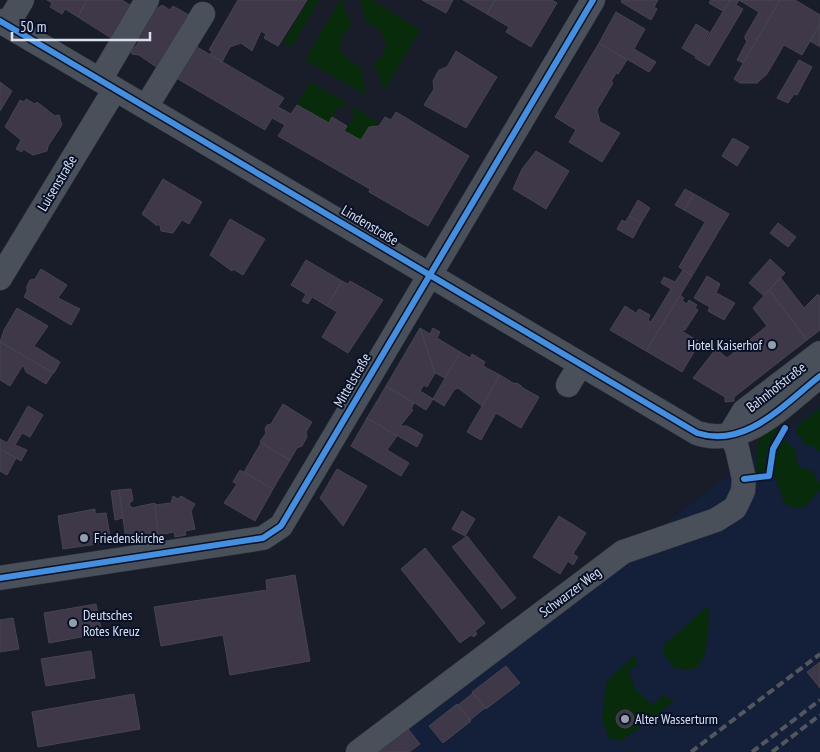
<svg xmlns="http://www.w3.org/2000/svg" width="820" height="752" font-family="'PT Sans Narrow',sans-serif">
  <rect width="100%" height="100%" fill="#181d29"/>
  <path fill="#141f39" d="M820,406V752H364Z"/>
  <path fill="#082c0b" d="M309,0H319L292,47L283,43Z
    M340,0H342L351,27L342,37L340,50L349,61L361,68L366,95L305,60Z
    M360,0H372L420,30L384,91L374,63L384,54L386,41L379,29L366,22Z
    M310,82L347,103L345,108L339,105L329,123L297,105Z
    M354,107L378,122L375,127H369L361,140L344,131L355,115L351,112Z
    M820,408V452L812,445H806L796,432L797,426Z
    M777,424C778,433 770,439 768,448C765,456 767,465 763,473L757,475C755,464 757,438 766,430C769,428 774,426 777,424Z
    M783,438L797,452L796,457L800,468L811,470L820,484V490L804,507H790L784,502L774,474L776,449Z
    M709,605C708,627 713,686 672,666L663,652L664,645Z
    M635,655L638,665L628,670L636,690L652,705L663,695L674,701L622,741L609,738L602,720L606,682Z"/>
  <path fill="#3e3849" stroke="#46444e" d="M47,0H87L78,17L65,9L62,14L50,7L52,3Z
    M87,0H122L138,10L119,43L78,17Z
    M238,0H307L278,46L264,38L266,34L261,31L252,51L241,43L230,47L222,62L210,55L212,51L209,50Z
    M422,0H453L446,13Z
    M463,0H495L487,14Z
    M495,0H552L557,3L531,47L506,32L509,27L487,14Z
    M622,0H658L654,7L657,9L651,20L621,2Z
    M711,0H730L723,11L709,3Z
    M730,0H780L743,63L737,60L747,41L745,39V36L759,12L739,0L736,5L743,9L709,66L695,58Z
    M780,0H795L820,15V24L802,55L784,45L767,74L757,83H740L734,79Z
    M162,5L170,10L173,6L194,18L162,71L139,55L132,54L131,50L136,46L140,40L138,38L155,10Z
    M616,12L645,29L634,49L656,62L649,72L599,43Z
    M696,24L709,32L695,56L682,48Z
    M820,24V47L810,41Z
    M599,43L627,60L618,74L616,73L611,82L613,83L597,110L600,122L620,133L602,162L569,142L576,130L555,117Z
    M197,47L284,98L278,107L291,114L297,105L329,123L332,117L347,126L344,131L361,140L369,127L379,126L385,117L391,120L396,112L469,156L428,226L369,192L370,189L278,136L285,125L272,118L265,130L178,79Z
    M456,51L497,77L466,128L424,105L434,89L433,81L439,70L447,67Z
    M799,60L812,67L797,95L794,94L788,103L777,98Z
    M0,82L12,91L0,111Z
    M26,99L35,104L37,102L55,116L59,115L62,125L48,146L47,151L33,155L23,149L22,152L16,149L21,140L5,127L20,100L24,102Z
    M733,138L749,147L737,166L722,156Z
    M536,151L569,171L546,209L513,189L522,169Z
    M163,179L202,202L189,224L182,220L173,233L161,231L160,225H156L142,214Z
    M685,189L694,194L684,210L675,205Z
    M694,194L729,214L692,276L679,267L705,222L684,210Z
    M638,200L650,208L641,223L629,216Z
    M629,216L641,223L633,238L617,229L622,220L625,222Z
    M230,219L265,239L243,275L233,269L232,271L210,255Z
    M778,223L796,237L788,247L770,233Z
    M770,259L785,273L764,296L749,283Z
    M306,260L342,281L327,306L312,297L308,304L302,301L306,294L291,285Z
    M41,269L67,285L58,298L80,309L71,325L24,297L27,291V286L30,280L35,279Z
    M683,270L692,276L646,351L610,330L625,306L636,313L639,309L650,315L648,320L651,322L671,289L661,283L664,277L675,282Z
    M707,276L720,284L716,293L735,303L724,320L708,311L710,307L694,298Z
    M780,277L804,308L818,294L820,297V330L807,340L769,290Z
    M342,281L348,284L350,281L383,300L348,353L322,337L337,312L327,306Z
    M769,290L807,340L734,397V401L725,402V397L693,378L716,349L727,358L767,326L753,308Z
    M680,295L684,298L682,301L687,304L689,300L697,305L695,308L698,310L685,330H680L700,342L682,372L646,351Z
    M17,308L48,326L34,346L60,362L54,373L0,342L4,330Z
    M420,328L435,373L427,387L424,385L420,391L433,399L426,410L386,386Z
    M420,328L430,334L433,328L440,332L437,338L460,352L445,378L435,373Z
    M0,342L53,373L46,384L26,372L23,365L10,386L0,380Z
    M460,352L470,358L472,354L485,362L483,366L500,375L482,406L458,388L454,390L444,406L433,399Z
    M500,375L513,383L519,384L523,388L539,397L521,428L496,413L481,440L467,432Z
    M386,386L414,403L411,409L413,410L400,426H407L423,435L417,447L367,418Z
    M283,404L312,422L306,432L307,437L302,446L297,448L290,460L260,442L266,433L265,429L267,425L271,424Z
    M28,406L43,415L30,437L22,433L15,445L27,450L21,461L0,449V439L7,443Z
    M367,418L397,436L387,450L409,463L401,476L351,446Z
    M261,443L290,460L273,489L244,472Z
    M0,449L16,458L7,475L0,471Z
    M337,469L367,486L343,526L320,498Z
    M240,470L273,489L255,521L224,503L237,484L233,482Z
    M131,489L133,500L129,504L132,508L155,503L158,535L126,540L119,490Z
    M119,490L123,518L115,520L111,491Z
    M173,496L178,499L181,496L195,504L191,511L195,529L185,531L186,535L175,537L174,532L158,535L155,505L171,503Z
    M95,509V514L106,513L111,542L63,549L58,516Z
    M462,511L475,519L465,536L452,529Z
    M559,516L586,533L573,554L578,557L573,565L568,561L560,574L533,557Z
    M467,536L516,598L502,609L452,547Z
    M425,548L485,623L475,631L477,634L474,637L471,635L460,643L401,569Z
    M295,575L310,661L230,675L223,635L161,646L154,607L267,590L266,580Z
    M96,604L102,633L49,643L44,613Z
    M13,618L19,649L0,652V620Z
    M91,651L95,678L46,686L41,659Z
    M820,662V688L807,672Z
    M506,666L520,683L486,709L472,692Z
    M473,693L485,708L470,720L458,705Z
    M134,694L140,729L38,747L32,712Z
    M457,704L471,721L443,743L429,726Z
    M616 719a9 9 0 1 1 18 0a9 9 0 1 1-18 0Z
    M405,725L420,744L409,752H369Z"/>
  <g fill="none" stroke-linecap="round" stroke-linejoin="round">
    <defs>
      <path id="minor" d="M0,21L697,433C746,449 784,404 820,376
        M7,25L22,0
        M100,80L147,0
        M146,107L203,14
        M0,278L115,89
        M568,385L580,365
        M730,434L744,411L820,353
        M0,578L263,538L281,526L593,0
        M358,752L623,552L716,520L735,508L743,491L744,479L737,448L730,434"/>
    </defs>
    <use href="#minor" stroke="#333842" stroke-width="25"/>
    <use href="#minor" stroke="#4a505a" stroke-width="24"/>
    <path stroke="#52565f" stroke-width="4" stroke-dasharray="8 4" stroke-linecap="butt" d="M691,752L820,654
      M752,752L820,700
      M772,752L820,715"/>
    <defs>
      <path id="cycleway" d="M0,21L697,433C746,449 784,404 820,376
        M744,479L769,476L773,449L785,428
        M0,578L263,538L281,526L593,0"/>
    </defs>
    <use href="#cycleway" stroke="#081127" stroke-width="9"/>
    <use href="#cycleway" stroke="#468fdf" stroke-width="6"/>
  </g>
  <g fill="#959cab" stroke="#081127" stroke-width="2">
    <circle cx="772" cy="345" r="5"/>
    <circle cx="84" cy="538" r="5"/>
    <circle cx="73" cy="623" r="5"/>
    <circle cx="625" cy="719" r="5"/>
  </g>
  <g text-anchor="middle" stroke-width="4" stroke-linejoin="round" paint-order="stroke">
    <g font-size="14" fill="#d9e1f1" stroke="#081127">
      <text transform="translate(57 183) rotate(-59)" y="5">Luisenstraße</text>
      <text transform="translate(370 225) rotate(31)" y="5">Lindenstraße</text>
      <text transform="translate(352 380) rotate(-60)" y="5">Mittelstraße</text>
      <text transform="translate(776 387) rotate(-38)" y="5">Bahnhofstraße</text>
      <text transform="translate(570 592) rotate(-37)" y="5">Schwarzer Weg</text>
    </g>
    <g font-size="14" fill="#d9e1f1" stroke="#081127" text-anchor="start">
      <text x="762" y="350" text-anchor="end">Hotel Kaiserhof</text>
      <text x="94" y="543">Friedenskirche</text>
      <text x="83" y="620">Deutsches<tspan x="83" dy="16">Rotes Kreuz</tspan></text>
      <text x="635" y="724">Alter Wasserturm</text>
    </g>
  </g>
  <path d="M12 32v8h138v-8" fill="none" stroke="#d9e1f1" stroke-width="2.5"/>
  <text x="20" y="32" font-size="15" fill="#d9e1f1" stroke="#081127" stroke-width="4" paint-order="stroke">50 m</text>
</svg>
